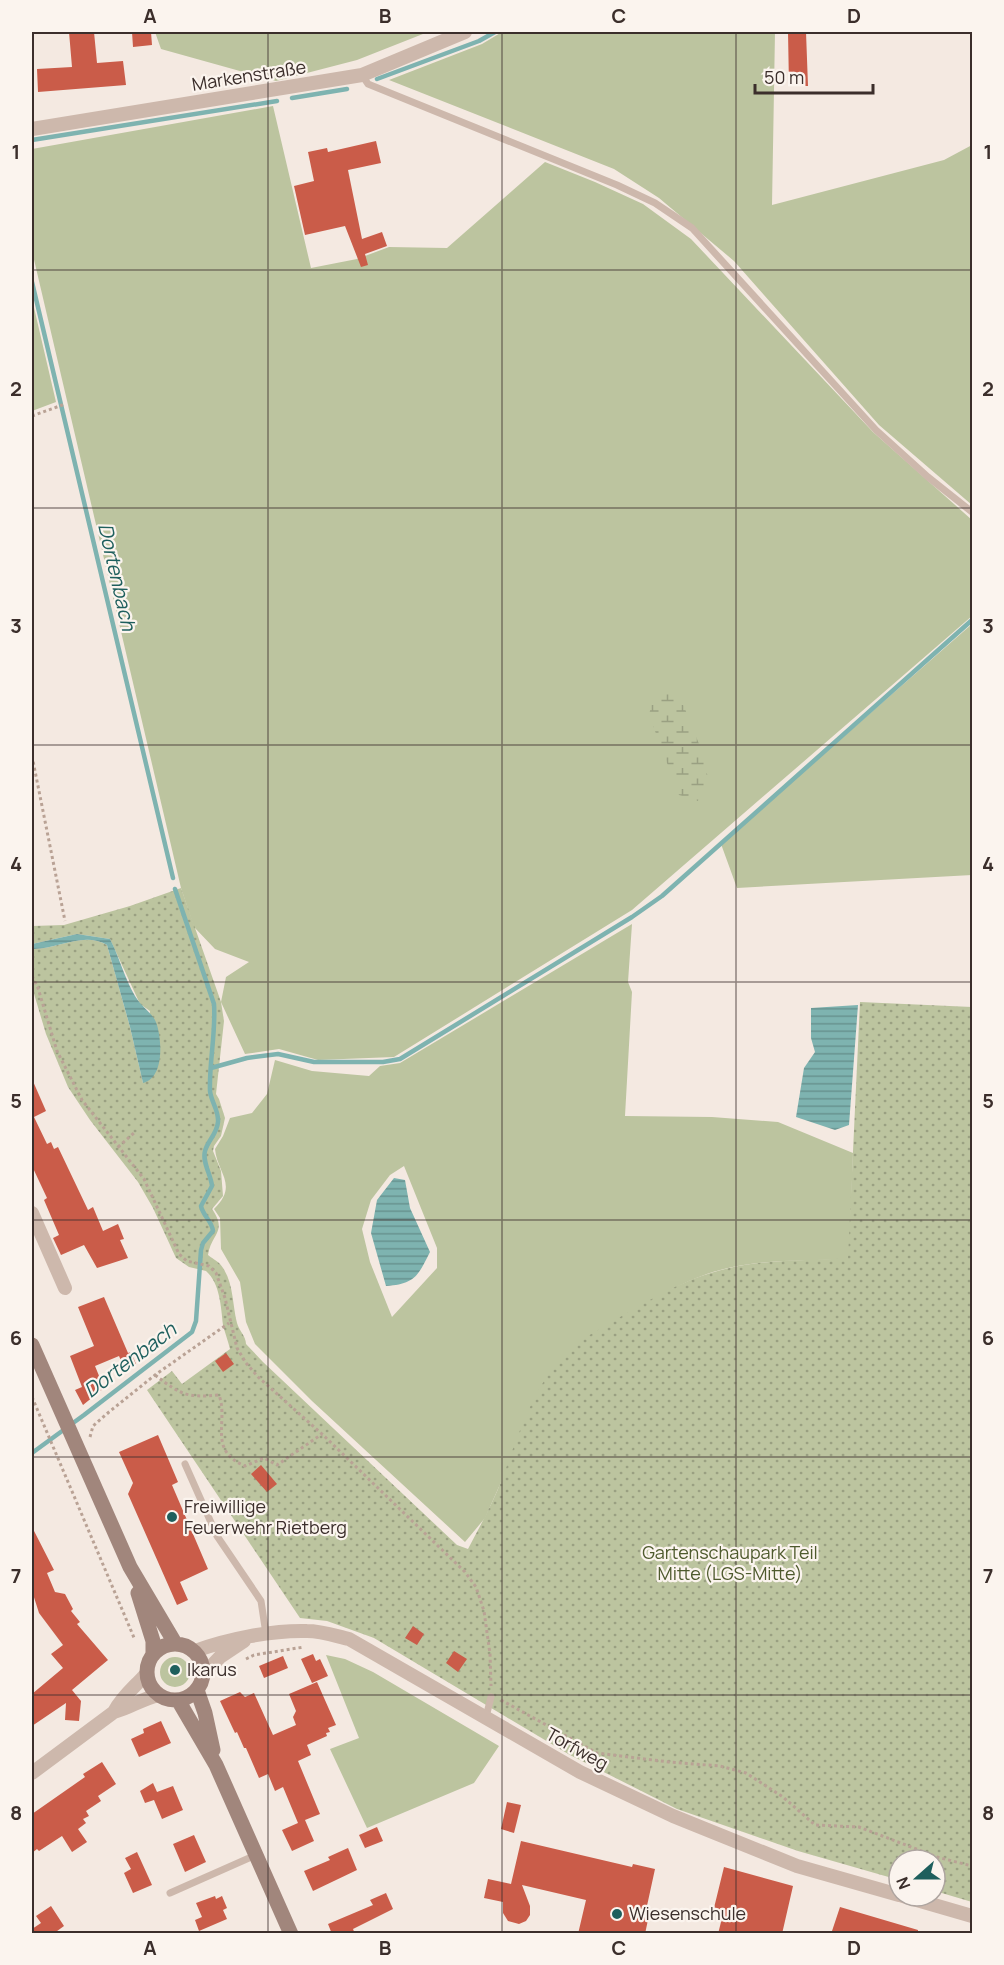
<svg xmlns="http://www.w3.org/2000/svg" width="1004" height="1965" font-family="Manrope,sans-serif">
  <defs>
    <pattern id="wetland-marsh" width="20" height="14" patternUnits="userSpaceOnUse" patternTransform="scale(1.5)"><rect width="20" height="14" fill="#bcc49f"/><path d="M1 5h8M5 5V1M11 12h8M15 12V8" fill="none" stroke="#9aa082"/></pattern>
    <pattern id="park-dots" width="8" height="8" patternUnits="userSpaceOnUse" patternTransform="scale(1.5)"><rect width="8" height="8" fill="#bcc49f"/><path d="M2 2h.1M6 6h.1" fill="none" stroke="#9aa082" stroke-width="1.8" stroke-linecap="round"/></pattern>
    <pattern id="water-rules" width="6" height="5" patternUnits="userSpaceOnUse" patternTransform="scale(1.5)"><rect width="6" height="5" fill="#7eb3b0"/><path d="M0 2.5h6" fill="none" stroke="#68928f"/></pattern>
  </defs>
  <rect width="100%" height="100%" fill="#f4e9e1"/>
  <path fill="#bcc49f" fill-rule="evenodd" d="M155,32H428L357,60L276,81L161,49Z
    M502,32H775L772,205L944,160L972,145V505L879,425L734,261L659,198L614,169L389,80L482,44Z
    M273,106L311,268L357,259L389,247L447,248L545,162L595,182L643,204L691,239L873,432L972,520V616L632,910L394,1057L318,1060L279,1049L245,1054L221,1002L226,977L249,962L215,949L194,927L181,888L32,251V149Z
    M32,299L56,402L32,411Z
    M972,624V875L737,888L721,844Z
    M632,924L628,982L632,992L625,1116L712,1117L778,1122L853,1153L849,1259C808,1261 764,1259 724,1269C706,1273 689,1281 672,1289L502,1480L485,1518L465,1542L312,1401L255,1344L246,1322L240,1282L221,1249L220,1218L214,1209C239,1185 217,1173 215,1149L223,1136L230,1118L252,1113L267,1094L275,1060L312,1071L369,1076L380,1066L400,1063ZM404,1166L437,1248V1268L392,1317L370,1262L362,1229L371,1200L390,1175Z
    M326,1655L345,1659L373,1672L499,1746L474,1783L367,1828L330,1749L359,1738Z
    M160 1672a15 15 0 1 1 30 0a15 15 0 1 1-30 0Z"/>
  <path fill="url(#wetland-marsh)" d="M668,688L679,694L701,749L709,782L698,801L679,795L649,715L654,693Z"/>
  <path fill="url(#park-dots)" d="M181,888L221,1002L224,1021L216,1094L219,1099L225,1118L221,1136L214,1146L213,1151L221,1171L223,1196L212,1209C228,1232 211,1234 208,1255C211,1258 216,1260 219,1263C234,1279 232,1304 237,1323C239,1331 246,1336 246,1344L263,1362L457,1545L468,1549C480,1526 493,1503 502,1479C520,1431 537,1372 581,1340C626,1315 673,1281 725,1269C764,1259 808,1261 848,1258L860,1002L972,1007V1902L935,1891V1860H899V1880L798,1851L677,1809L570,1755L374,1638L327,1621L300,1618L147,1390L172,1371L182,1384L230,1349C228,1341 225,1333 223,1325C221,1307 220,1283 206,1271L189,1267L176,1258L153,1208L138,1182L90,1120L68,1087L46,1034L32,987V949C57,950 83,931 107,945L130,1027L143,1083L150,1011L140,1004L110,939L77,934L32,944V926L64,925L130,906Z"/>
  <path fill="url(#water-rules)" d="M77,934L110,939C120,958 127,987 140,1003C147,1011 154,1015 157,1025C162,1042 164,1078 143,1083L130,1027L107,945C83,931 57,950 32,949V944Z
    M858,1005L849,1125L835,1130L796,1117L804,1068L815,1052L811,1038V1008Z
    M394,1178L405,1180L410,1208L430,1252C418,1276 415,1284 386,1286L371,1233L377,1200Z"/>
  <g fill="none" stroke-linecap="round" stroke-linejoin="round">
    <path stroke="#7eb3b0" stroke-width="4.5" d="M377,79L479,41L495,32
      M292,98L347,89
      M32,140L277,101
      M32,282L173,878
      M211,1068L247,1058L278,1054L314,1062H383L400,1059L632,917L662,896L972,620
      M32,1453L84,1415L192,1332L196,1321L201,1250L203,1243L213,1231C212,1221 203,1216 201,1206L212,1186C211,1175 202,1162 205,1151C208,1140 217,1134 218,1122C219,1110 211,1102 210,1091C209,1062 216,1033 214,1004L175,889"/>
  </g>
  <path fill="#ca5c49" d="M69,32H94L97,63L123,61L126,85L38,92L37,69L72,67Z
    M132,32H151L152,45L133,47Z
    M788,32H806L808,86H789Z
    M376,141L381,163L348,170L362,239L382,232L387,246L365,254L368,265L361,267L345,226L305,235L294,186L314,181L308,152L327,148L328,152Z
    M32,1079L46,1111L34,1117L47,1144L51,1142L54,1149L58,1147L88,1210L93,1207L103,1231L118,1224L124,1239L120,1240L128,1258L97,1268L84,1245L61,1255L53,1238L59,1235L44,1200L47,1198L32,1166Z
    M104,1297L128,1353L131,1352L136,1364L126,1372L119,1356L95,1366L104,1388L83,1405L75,1390L82,1387L70,1356L94,1346L78,1307Z
    M226,1353L234,1364L223,1372L215,1361Z
    M158,1435L178,1482L172,1485L208,1569L180,1582L188,1600L177,1605L128,1494L133,1483L119,1452Z
    M261,1465L277,1484L267,1492L251,1474Z
    M32,1527L54,1570L47,1573L55,1592L65,1594L73,1609L71,1611L80,1622L77,1624L108,1660L72,1690L81,1701L79,1721L65,1720L66,1703L32,1726V1694L63,1668L51,1654L63,1645L39,1613L32,1591Z
    M413,1626L424,1634L417,1645L405,1638Z
    M454,1651L467,1659L458,1672L446,1663Z
    M313,1654L316,1661L320,1659L328,1676L312,1683L301,1659Z
    M283,1656L288,1668L264,1678L259,1666Z
    M317,1682L336,1725L328,1728L330,1732L326,1733L327,1736L307,1745L311,1755L298,1761L320,1814L305,1820L314,1841L292,1851L282,1830L298,1823L283,1787L275,1791L268,1774L259,1778L246,1748H244L237,1732L235,1733L220,1701L240,1692L245,1697L254,1693L273,1735L296,1725L293,1717L296,1711L289,1694Z
    M161,1721L171,1743L139,1757L131,1739L144,1733L143,1729Z
    M102,1762L116,1784L98,1796L101,1801L86,1811L89,1816L83,1819L86,1823L78,1829L87,1842L72,1852L62,1836L39,1851L37,1849L32,1853V1814L85,1777L83,1774Z
    M153,1783L157,1792L173,1786L183,1810L162,1819L154,1800L145,1803L140,1791Z
    M507,1802L521,1805L514,1833L501,1829Z
    M377,1827L383,1841L365,1848L359,1835Z
    M194,1835L206,1862L185,1872L173,1844Z
    M521,1841L632,1867L633,1864L655,1869L645,1915H649L645,1934H578L586,1900L522,1885L530,1906V1915L526,1921L519,1924L508,1921L503,1913V1902L484,1898L488,1879L511,1884Z
    M348,1848L357,1870L313,1891L304,1871L330,1860L328,1857Z
    M137,1852L152,1885L133,1893L124,1873L131,1869L125,1858Z
    M724,1867L793,1886L782,1934H718L723,1914L713,1912Z
    M386,1893L393,1909L353,1929L355,1934H332L328,1924L373,1905L370,1900Z
    M215,1896L216,1899L222,1896L227,1908L223,1910L227,1919L199,1931L195,1920L202,1917L196,1903Z
    M51,1906L64,1926L53,1934H32V1929L41,1923L36,1916Z
    M840,1907L918,1930V1934H831Z"/>
  <g fill="none" stroke-linecap="round" stroke-linejoin="round">
    <path stroke="#b9a295" stroke-width="3" stroke-dasharray="3 3" stroke-linecap="butt" d="M32,416L65,404
      M32,756L65,921
      M32,976L38,988L57,1051L82,1100L144,1179L179,1254L187,1261L209,1266L216,1273L225,1298L237,1348L246,1363L258,1377L322,1434L465,1572L476,1587L484,1611L490,1654L491,1686
      M118,1147L134,1133
      M155,1375C181,1395 187,1398 219,1395C229,1422 207,1450 245,1466L264,1458L277,1465L322,1434
      M32,1397L135,1640
      M90,1437L93,1426L109,1412L155,1375L229,1323
      M246,1659L254,1655L304,1647
      M501,1700L597,1753L669,1762L720,1766L746,1773L783,1797L815,1825L859,1827L937,1857L972,1866"/>
    <path stroke="#cdb8ac" stroke-width="7" d="M362,75L368,84L617,185L655,203L692,228L876,430L928,477L972,512
      M185,1464L217,1536L261,1601L266,1634
      M486,1717L491,1697
      M170,1893L256,1855"/>
    <path stroke="#cdb8ac" stroke-width="14" d="M32,129L362,75L465,32
      M32,1213L65,1288
      M195,1651C228,1639 272,1630 307,1631C321,1631 336,1636 349,1639L580,1772L673,1816L797,1866L899,1895
      M204,1674L220,1657L244,1641
      M114,1712C123,1695 135,1687 147,1673
      M32,1773L114,1712C130,1708 143,1698 159,1695
      M903,1896L972,1916"/>
    <path stroke="#a1867c" stroke-width="15" d="M32,1345L130,1567L175,1643
      M138,1593L153,1641V1653
      M147 1672a28 28 0 1 1 56 0a28 28 0 1 1-56 0Z
      M197,1690L205,1713L213,1750
      M178,1700L216,1765L291,1934"/>
  </g>
  <path fill="none" stroke="#3b2e2b" stroke-width="1.5" stroke-opacity="0.55" d="M268,32V1934M502,32V1934M736,32V1934M32,270H972M32,508H972M32,745H972M32,982H972M32,1220H972M32,1457H972M32,1695H972"/>
  <g fill="#1e5f5d" stroke="#fbf4ee" stroke-width="2">
    <circle cx="172" cy="1517" r="6"/>
    <circle cx="175" cy="1670" r="6"/>
    <circle cx="617" cy="1914" r="6"/>
  </g>
  <g text-anchor="middle" stroke-width="4.5" stroke-linejoin="round" paint-order="stroke">
    <g font-size="18" fill="#3b2e2b" stroke="#fbf4ee">
      <text transform="translate(249 76) rotate(-9)" y="6">Markenstraße</text>
      <text transform="translate(577 1749) rotate(29)" y="6">Torfweg</text>
    </g>
    <g font-size="18" fill="#3b2e2b" stroke="#fbf4ee" text-anchor="start">
      <text x="184" y="1513">Freiwillige<tspan x="184" dy="21">Feuerwehr Rietberg</tspan></text>
      <text x="187" y="1676">Ikarus</text>
      <text x="629" y="1920">Wiesenschule</text>
    </g>
    <g font-size="18" fill="#4e5a2d" stroke="#fbf4ee">
      <text x="730" y="1559">Gartenschaupark Teil<tspan x="730" dy="21">Mitte (LGS-Mitte)</tspan></text>
    </g>
    <g font-size="20" font-style="italic" fill="#1e5f5d" stroke="#fbf4ee">
      <text transform="translate(117 577) rotate(77)" y="7">Dortenbach</text>
      <text transform="translate(130 1360) rotate(-37)" y="7">Dortenbach</text>
    </g>
  </g>
  <rect width="1004" height="1965" fill="none" stroke="#fbf4ee" stroke-width="66"/>
  <g transform="translate(917 1878) rotate(249)"><circle r="28" fill="#fbf4ee" stroke="#aea5a0" stroke-width="1.5"/>
  <path d="M0-4.5L10 22L0 15L-10 22Z" fill="#1e5f5d"/>
  <text y="-9" font-size="16" font-weight="bold" text-anchor="middle" fill="#3b2e2b">N</text>
  </g>
  <path d="M755 84v9h118v-9" fill="none" stroke="#3b2e2b" stroke-width="3"/>
  <text x="764" y="84" font-size="18" fill="#3b2e2b" stroke="#fbf4ee" stroke-width="4.5" paint-order="stroke">50 m</text>
  <rect x="33" y="33" width="938" height="1899" fill="none" stroke="#3b2e2b" stroke-width="2"/>
  <g font-size="20" text-anchor="middle" font-weight="bold" fill="#3b2e2b">
    <text x="150" y="23">A</text>
    <text x="385" y="23">B</text>
    <text x="619" y="23">C</text>
    <text x="854" y="23">D</text>
    <text x="16" y="159">1</text>
    <text x="988" y="159">1</text>
    <text x="16" y="396">2</text>
    <text x="988" y="396">2</text>
    <text x="16" y="633">3</text>
    <text x="988" y="633">3</text>
    <text x="16" y="871">4</text>
    <text x="988" y="871">4</text>
    <text x="16" y="1108">5</text>
    <text x="988" y="1108">5</text>
    <text x="16" y="1345">6</text>
    <text x="988" y="1345">6</text>
    <text x="16" y="1583">7</text>
    <text x="988" y="1583">7</text>
    <text x="16" y="1820">8</text>
    <text x="988" y="1820">8</text>
    <text x="150" y="1955">A</text>
    <text x="385" y="1955">B</text>
    <text x="619" y="1955">C</text>
    <text x="854" y="1955">D</text>
  </g>
</svg>
